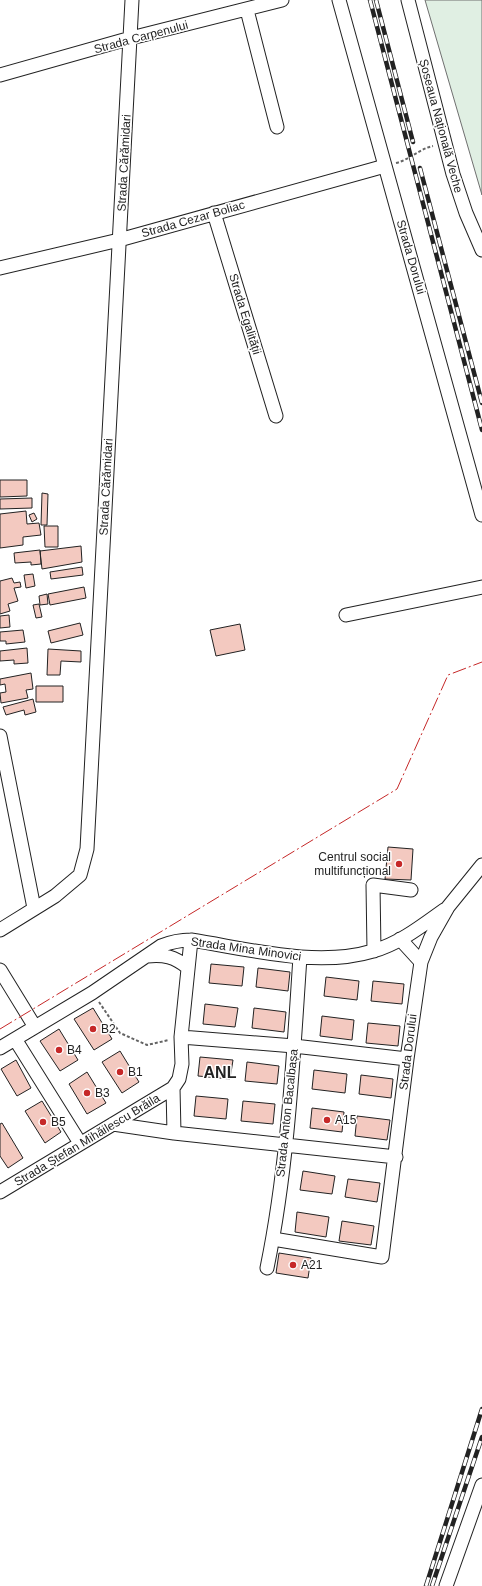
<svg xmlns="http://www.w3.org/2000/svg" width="482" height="1586" font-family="Helvetica,sans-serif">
  <rect width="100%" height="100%" fill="#fff"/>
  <path fill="#e0efe3" stroke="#6f6f6f" d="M425,0H482V195Z"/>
  <path fill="#f3c9c0" stroke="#222" d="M0,480H27V496L0,497Z
    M42,493L48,494L47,525H41Z
    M32,498V508L0,509V499Z
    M26,511L27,524L39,523L41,535L23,537V545L0,548V514Z
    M34,513L37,519L32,522L29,515Z
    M44,526H58V547H45Z
    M81,546L82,562L42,569L40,551Z
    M40,550L41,564L31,565V562L15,563L14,553Z
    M82,567L83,575L51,579L50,572Z
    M33,574L35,586L26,588L24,575Z
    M12,578L14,583L20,582L21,587L14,588L18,601L8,604L10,611L0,614V581Z
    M84,587L86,598L50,605L48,594Z
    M47,594L48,604L40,605L39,596Z
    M39,604L42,617L36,618L33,605Z
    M9,615L10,627L0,628V616Z
    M80,623L83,635L51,643L48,631Z
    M240,624L245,650L216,656L210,630Z
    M23,630L25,642L6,644V641H0V632Z
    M27,648L28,663L14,664V660L0,661V651Z
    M48,649L81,651V662L61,661L60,675H47Z
    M31,673L33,689L26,690L28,698L1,703L0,693L6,692L5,684L0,685V679Z
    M36,686H63V702H36Z
    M33,699L36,712L25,715L24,710L6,715L3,707Z
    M388,847L413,849L411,880L385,879Z
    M211,964L244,967L242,986L209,983Z
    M258,968L290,972L288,991L256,987Z
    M326,977L359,981L357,1000L324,996Z
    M373,981L404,984L402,1004L371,1001Z
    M205,1004L238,1008L235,1027L203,1024Z
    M93,1008L112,1039L94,1050L74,1019Z
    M254,1008L286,1012L284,1032L252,1028Z
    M322,1016L354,1020L352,1040L320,1036Z
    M368,1023L400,1026L398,1046L366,1043Z
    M59,1029L78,1060L60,1071L40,1041Z
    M120,1051L139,1082L122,1093L102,1062Z
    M200,1057L233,1060L230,1079L198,1076Z
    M16,1060L31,1088L17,1096L1,1069Z
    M247,1062L279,1066L277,1084L245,1081Z
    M314,1070L347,1074L345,1093L312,1089Z
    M87,1072L106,1103L87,1114L69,1084Z
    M361,1075L393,1079L391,1098L359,1094Z
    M196,1096L228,1099L226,1119L194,1116Z
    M42,1101L61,1132L45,1143L25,1111Z
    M243,1101L275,1104L273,1124L241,1121Z
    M312,1108L344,1112L342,1132L310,1128Z
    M357,1116L390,1120L387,1140L355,1136Z
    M2,1123L23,1158L8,1168L0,1156V1124Z
    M303,1171L335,1176L332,1194L300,1190Z
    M348,1179L380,1183L377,1202L345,1197Z
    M297,1212L329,1217L326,1237L295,1232Z
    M342,1221L374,1226L371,1245L339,1241Z
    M279,1253L311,1258L308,1278L276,1273Z"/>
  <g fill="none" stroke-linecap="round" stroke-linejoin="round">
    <defs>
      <path id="minor" d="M339,0L482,515
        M408,0L453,174L466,213L482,250
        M247,10L277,127
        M0,75L131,38L282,0
        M214,213L276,416
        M0,268L119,240L385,166
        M346,615L482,587
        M0,736L34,908
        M0,930L55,896L80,875L87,849L132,0
        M400,939L421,962
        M374,951L373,885L411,890
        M147,956C164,954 175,957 187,967
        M0,970L35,1027
        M181,1037L294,1046L407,1059
        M15,1039L80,1143
        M0,1048L92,993L161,946C171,942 180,940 191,940C249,949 317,968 373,951C399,944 423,925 444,910
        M113,1124L174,1133L396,1157
        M174,1133L173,1088L179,1079L182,1064L181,1037L191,940
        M0,1192L173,1088
        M273,1239L382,1257L407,1059L421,962L431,937L448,907L482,865
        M267,1268C288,1166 293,1060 300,957
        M446,1586L482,1485"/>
    </defs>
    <use href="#minor" stroke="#222" stroke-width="15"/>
    <path stroke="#646464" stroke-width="2" stroke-dasharray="3 2" stroke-linecap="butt" d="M396,163C409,160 419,149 433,146
      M99,1002L120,1033L147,1045L169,1040"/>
    <use href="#minor" stroke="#fff" stroke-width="13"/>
    <defs>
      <path id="rail" d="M370,0L482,430
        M376,0L413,142
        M420,168L482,403
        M426,1586L482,1409
        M432,1586L482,1437"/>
    </defs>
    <use href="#rail" stroke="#222" stroke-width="4.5"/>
    <use href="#rail" stroke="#fff" stroke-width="3" stroke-dasharray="9" stroke-linecap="butt"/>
    <path stroke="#c62828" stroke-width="1" stroke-dasharray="14 3 2 3" stroke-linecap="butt" d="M0,1029L397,789L448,675L482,662"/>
  </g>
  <g fill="#c62828" stroke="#fff" stroke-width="1.5">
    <circle cx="399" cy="864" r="4"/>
    <circle cx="93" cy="1029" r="4"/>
    <circle cx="59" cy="1050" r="4"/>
    <circle cx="120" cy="1072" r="4"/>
    <circle cx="87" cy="1093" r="4"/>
    <circle cx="327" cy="1120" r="4"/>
    <circle cx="43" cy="1122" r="4"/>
    <circle cx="293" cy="1265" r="4"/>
  </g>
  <g text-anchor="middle" stroke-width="3" stroke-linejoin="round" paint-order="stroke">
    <g font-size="12" fill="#222" stroke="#fff">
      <text transform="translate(141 37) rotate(-15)" y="4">Strada Carpenului</text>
      <text transform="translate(441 126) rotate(75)" y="4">Șoseaua Națională Veche</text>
      <text transform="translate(124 163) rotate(-87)" y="4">Strada Cărămidari</text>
      <text transform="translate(193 219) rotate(-16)" y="4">Strada Cezar Boliac</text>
      <text transform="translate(411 257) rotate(74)" y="4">Strada Dorului</text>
      <text transform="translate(245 314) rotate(73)" y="4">Strada Egalității</text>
      <text transform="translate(106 487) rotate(-87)" y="4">Strada Cărămidari</text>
      <text transform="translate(246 949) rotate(8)" y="4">Strada Mina Minovici</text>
      <text transform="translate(408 1052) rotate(-83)" y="4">Strada Dorului</text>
      <text transform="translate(287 1113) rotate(-84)" y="4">Strada Anton Bacalbașa</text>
      <text transform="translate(87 1140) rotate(-31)" y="4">Strada Ștefan Mihăilescu Brăila</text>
    </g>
    <g font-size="12" fill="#222" stroke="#fff" text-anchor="start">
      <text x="391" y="861" text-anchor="end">Centrul social<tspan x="391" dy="14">multifuncțional</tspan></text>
      <text x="101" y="1033">B2</text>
      <text x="67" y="1054">B4</text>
      <text x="128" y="1076">B1</text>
      <text x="95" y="1097">B3</text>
      <text x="335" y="1124">A15</text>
      <text x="51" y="1126">B5</text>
      <text x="301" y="1269">A21</text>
    </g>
    <g font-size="16" font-weight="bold" fill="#222" stroke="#fff">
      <text x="220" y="1078">ANL</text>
    </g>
  </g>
</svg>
